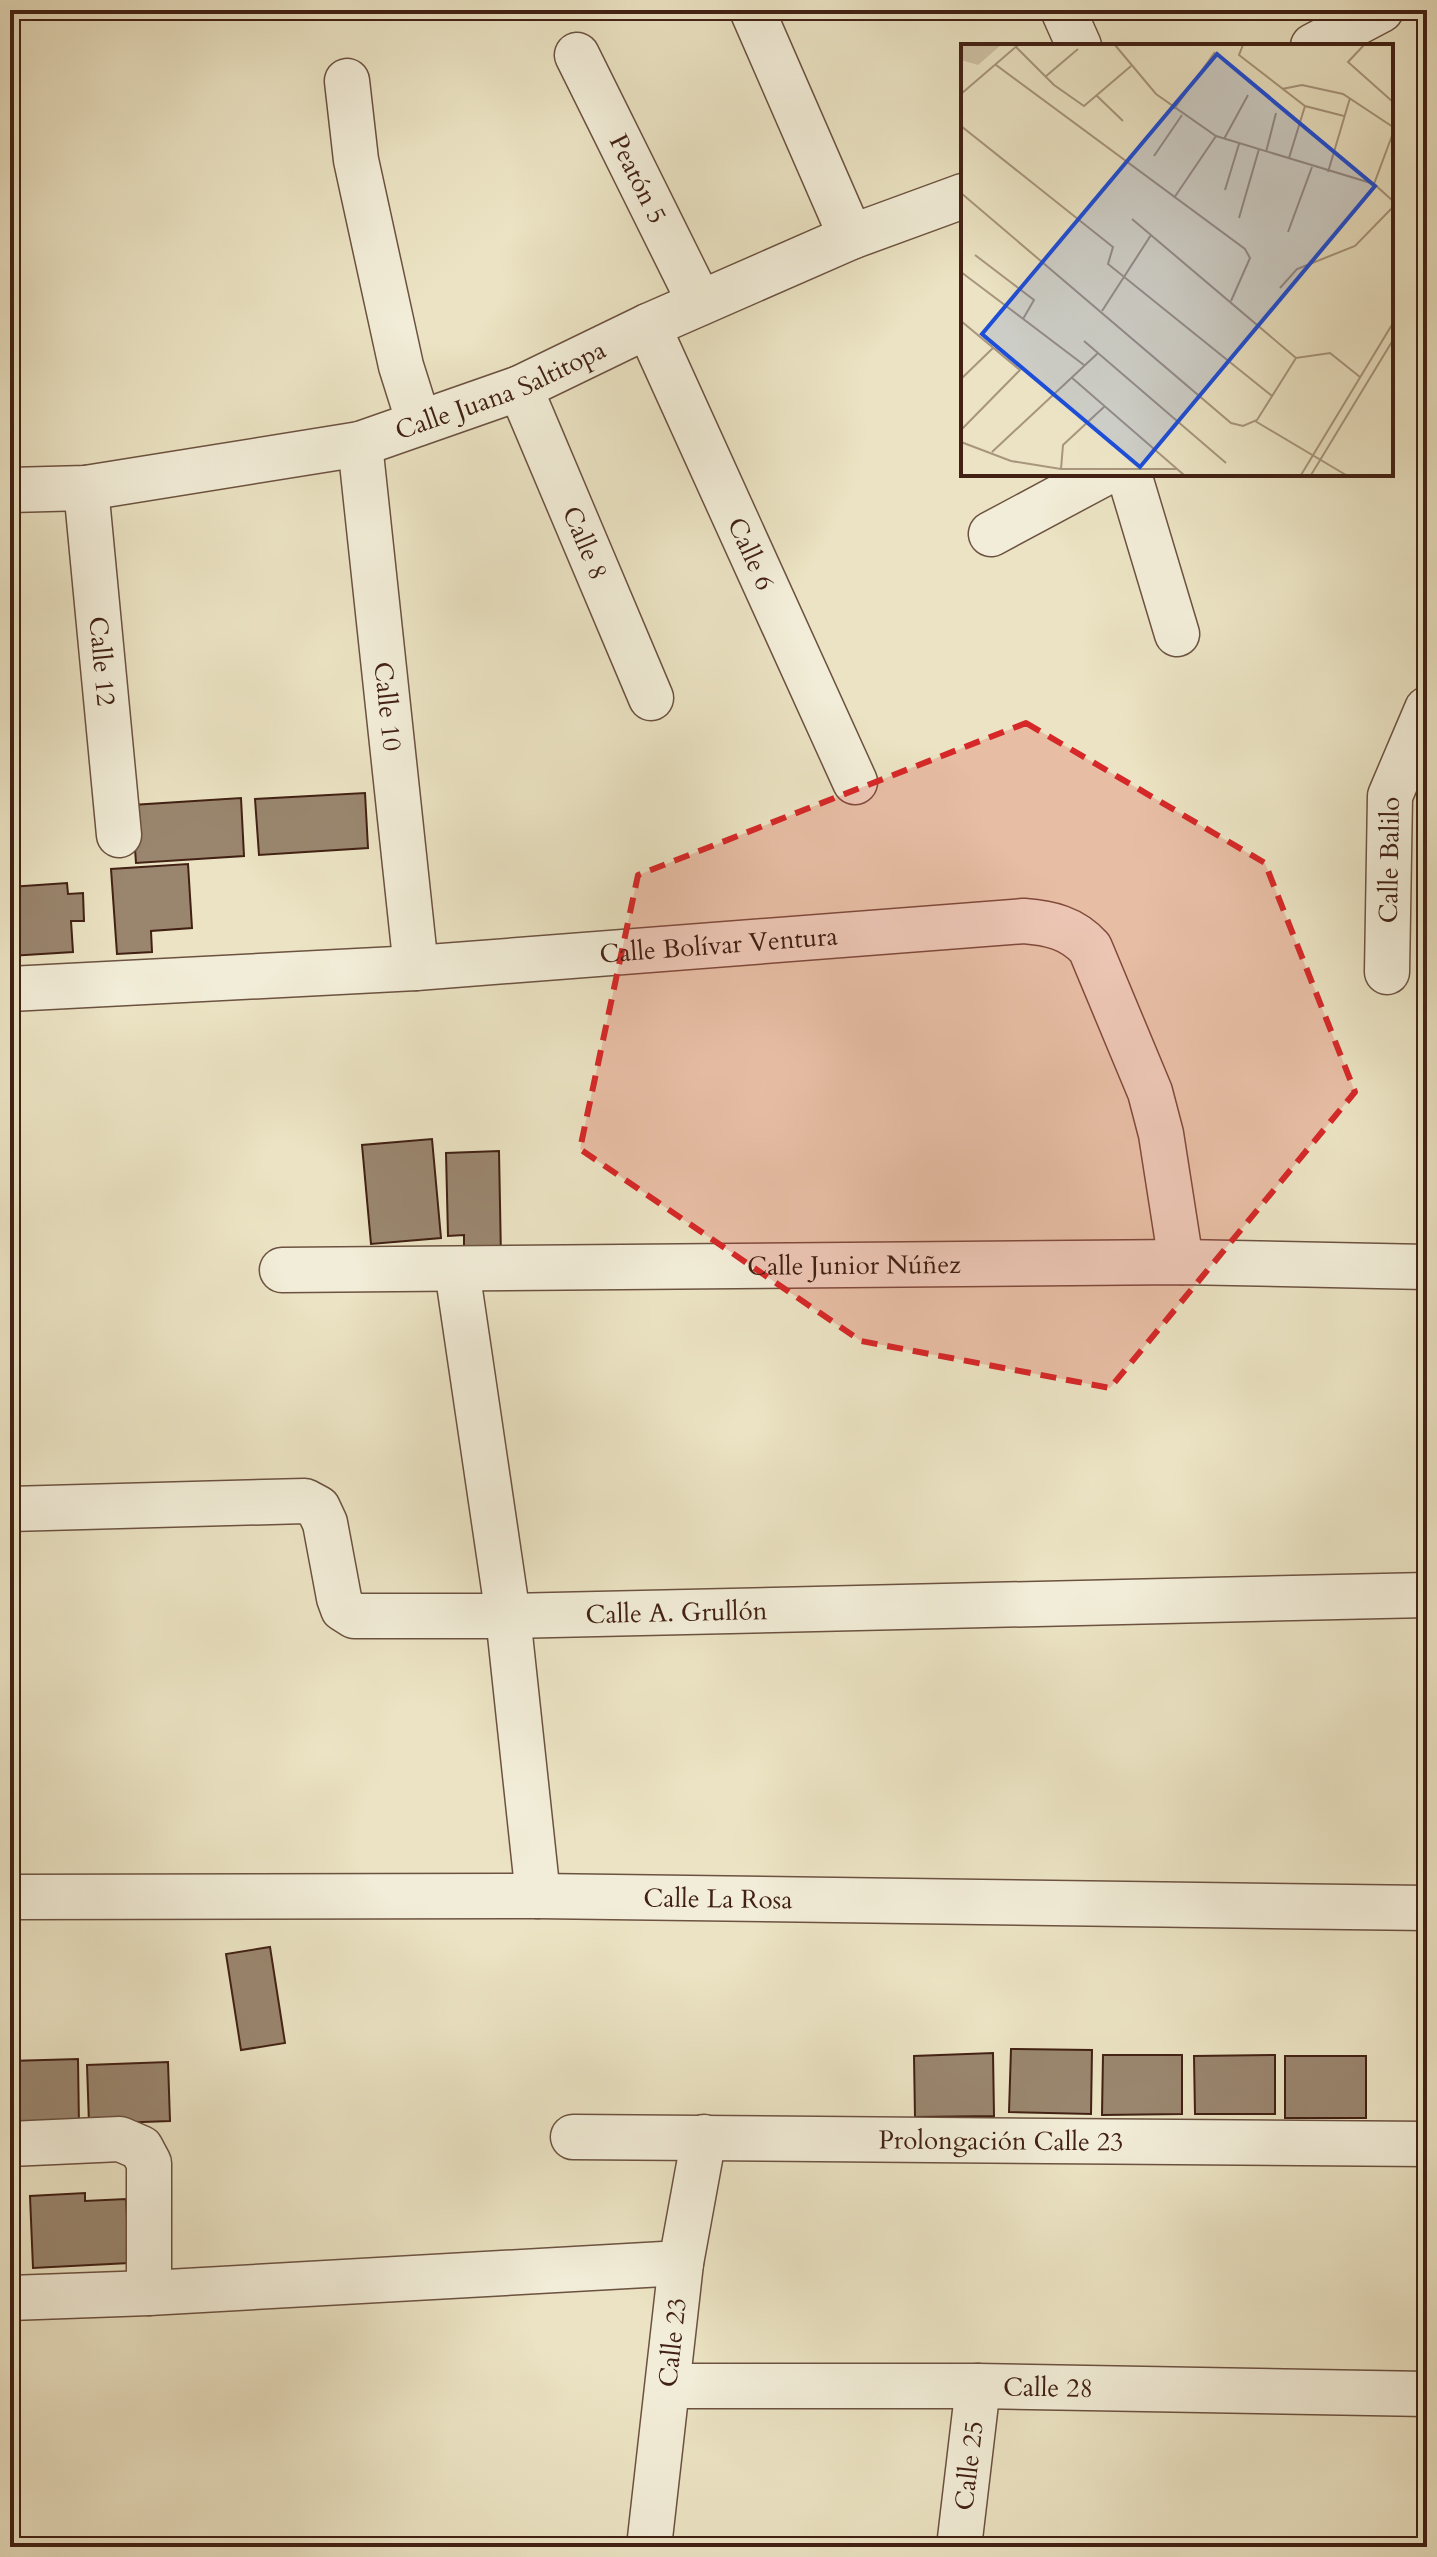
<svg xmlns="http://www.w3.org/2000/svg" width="1437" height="2557" font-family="Cardo,serif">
  <rect width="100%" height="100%" fill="#ebe3c3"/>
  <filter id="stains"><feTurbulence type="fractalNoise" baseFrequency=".0025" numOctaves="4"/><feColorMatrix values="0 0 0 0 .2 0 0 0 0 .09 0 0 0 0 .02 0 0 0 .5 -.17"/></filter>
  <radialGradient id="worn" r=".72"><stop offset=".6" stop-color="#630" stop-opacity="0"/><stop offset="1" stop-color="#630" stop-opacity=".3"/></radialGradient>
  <path fill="#9a866f" stroke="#422114" stroke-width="2" d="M365,793L368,848L259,855L255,799Z
    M241,798L244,856L136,863L132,805Z
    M188,864L192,928L151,931L152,952L117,954L111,869Z
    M67,883L68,894L83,893L84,921H71L73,952L10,956V887Z
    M432,1139L441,1238L371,1244L362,1145Z
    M499,1151L501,1258L464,1259V1235L448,1236L446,1153Z
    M270,1947L285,2043L241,2050L226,1954Z
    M1011,2049L1092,2050L1091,2114L1009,2112Z
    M993,2053L994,2116L915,2117L914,2056Z
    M1103,2055H1182V2114L1102,2115Z
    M1275,2055V2114H1195L1194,2056Z
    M1285,2056H1366V2118H1285Z
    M78,2059L79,2127L10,2128V2061Z
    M168,2062L170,2121L89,2124L87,2065Z
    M85,2193V2201L126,2199L129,2263L33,2268L30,2196Z"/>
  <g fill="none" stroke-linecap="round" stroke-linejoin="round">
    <defs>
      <g id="minor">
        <path d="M752,10L851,237"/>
        <path d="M1063,10L1079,46"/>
        <path d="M1313,46L1381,10"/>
        <path id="s1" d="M577,55L700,303"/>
        <path d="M347,81L356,160L401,366L419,423"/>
        <path id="s2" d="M648,326L855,782"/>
        <path id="s3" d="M520,388L651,698"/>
        <path id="s4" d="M360,444L416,968"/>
        <path d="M1129,474L1177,634"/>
        <path id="s5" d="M86,488L119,835"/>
        <path id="s6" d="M10,490L86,488L360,444L520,388L648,326L851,237L963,196"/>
        <path d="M991,534L1103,474"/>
        <path id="s7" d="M1387,972L1390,796L1427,709"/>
        <path id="s8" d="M10,989L416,968L1024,921C1050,923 1072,928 1090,948L1150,1092L1161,1134L1181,1262"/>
        <path id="s9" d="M282,1270L1181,1262L1427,1267"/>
        <path d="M457,1270L508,1616L538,1896"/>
        <path id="s10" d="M10,1509L305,1501L318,1508L325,1523L339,1598L343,1609L354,1616H508L1427,1595"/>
        <path id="s11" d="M10,1897L538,1896L1427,1908"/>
        <path id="s12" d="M573,2137L1427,2144"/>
        <path d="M10,2144L120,2139L141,2148L149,2163V2293"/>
        <path d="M10,2298L149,2293L681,2263"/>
        <path id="s13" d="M668,2386H978L1427,2394"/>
        <path id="s14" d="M649,2547L681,2263L704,2137"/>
        <path id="s15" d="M959,2547L978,2386"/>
      </g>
    </defs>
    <use href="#minor" stroke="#6c5240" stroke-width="47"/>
    <use href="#minor" stroke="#f2edd8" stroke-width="44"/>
  </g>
  <path fill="#d62828" fill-opacity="0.2" stroke="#d62828" stroke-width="6" stroke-dasharray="16 10" stroke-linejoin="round" d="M1026,723L1265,863L1355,1092L1110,1388L861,1341L580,1149L638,875Z"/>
  <g text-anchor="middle" stroke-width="7" stroke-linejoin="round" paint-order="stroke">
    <g font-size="26" fill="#422114" stroke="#f2edd8">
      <text dy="9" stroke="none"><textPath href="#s1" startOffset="138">Peatón 5</textPath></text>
      <text dy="9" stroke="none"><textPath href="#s6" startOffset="504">Calle Juana Saltitopa</textPath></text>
      <text dy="9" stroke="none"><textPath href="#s3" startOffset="168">Calle 8</textPath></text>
      <text dy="9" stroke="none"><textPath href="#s2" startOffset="250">Calle 6</textPath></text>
      <text dy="9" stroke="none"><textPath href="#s5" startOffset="174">Calle 12</textPath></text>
      <text dy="9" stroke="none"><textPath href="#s4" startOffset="264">Calle 10</textPath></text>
      <text dy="9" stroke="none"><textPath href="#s7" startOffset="112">Calle Balilo</textPath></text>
      <text dy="9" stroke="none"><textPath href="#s8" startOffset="710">Calle Bolívar Ventura</textPath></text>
      <text dy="9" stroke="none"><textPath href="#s9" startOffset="572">Calle Junior Núñez</textPath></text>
      <text dy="9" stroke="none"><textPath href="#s10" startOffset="750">Calle A. Grullón</textPath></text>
      <text dy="9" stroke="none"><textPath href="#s11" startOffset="708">Calle La Rosa</textPath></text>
      <text dy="9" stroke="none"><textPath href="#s12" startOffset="428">Prolongación Calle 23</textPath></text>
      <text dy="9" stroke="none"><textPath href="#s14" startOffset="206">Calle 23</textPath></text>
      <text dy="9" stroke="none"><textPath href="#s13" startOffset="380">Calle 28</textPath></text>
      <text dy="9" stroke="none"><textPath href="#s15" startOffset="82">Calle 25</textPath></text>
    </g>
  </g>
  <g transform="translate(961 44)">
    <rect width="432" height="432" fill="#ebe3c3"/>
    <path d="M0,1H40L17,21L0,16Z" fill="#cec2a5"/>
    <path fill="none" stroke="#a7957d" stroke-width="2" d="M154,1L195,50L255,92L413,140L432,157M282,1L278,11L344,62L383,72M403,1L387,18L432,58M55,3L93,41L123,62L170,22M35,21L284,205L289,214L270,257M84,33L117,5M321,45L341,41L382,50L432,83M0,50L57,1M135,51L162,77M213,65L254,8M0,82L152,203L147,220L311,352M263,95L287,51M305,108L315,69M193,112L221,71M328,114L344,62M367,128L389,54M413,140L432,89M264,146L278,100M0,149L270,379L282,382L296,376L335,314M213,154L255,92M278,174L298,105M171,175L335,314L369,309L399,333M327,188L351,123M14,211L73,256L62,275M0,228L123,321M319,244L336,225L394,202L432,163M141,267L190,191M0,277L59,326L0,386M123,297L265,419M110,333L223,431M0,335L32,304M294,377L385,431M0,398L50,417L100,425H217M31,408L137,309M100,425L102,401L144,362M340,431L432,279M350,431L432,296"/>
    <path fill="#1d4ed8" fill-opacity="0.15" stroke="#1d4ed8" stroke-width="4" d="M256,10L414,142L179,423L21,290Z"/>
    <rect width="432" height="432" fill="none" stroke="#422114" stroke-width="4"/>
  </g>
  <rect width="1437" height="2557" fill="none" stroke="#ebe3c3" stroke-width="40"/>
  <rect x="12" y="12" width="1413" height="2533" fill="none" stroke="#422114" stroke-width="4"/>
  <rect x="20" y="20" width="1397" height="2517" fill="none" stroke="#422114" stroke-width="2"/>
  <rect width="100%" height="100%" filter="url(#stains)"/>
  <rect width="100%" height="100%" fill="url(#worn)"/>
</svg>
